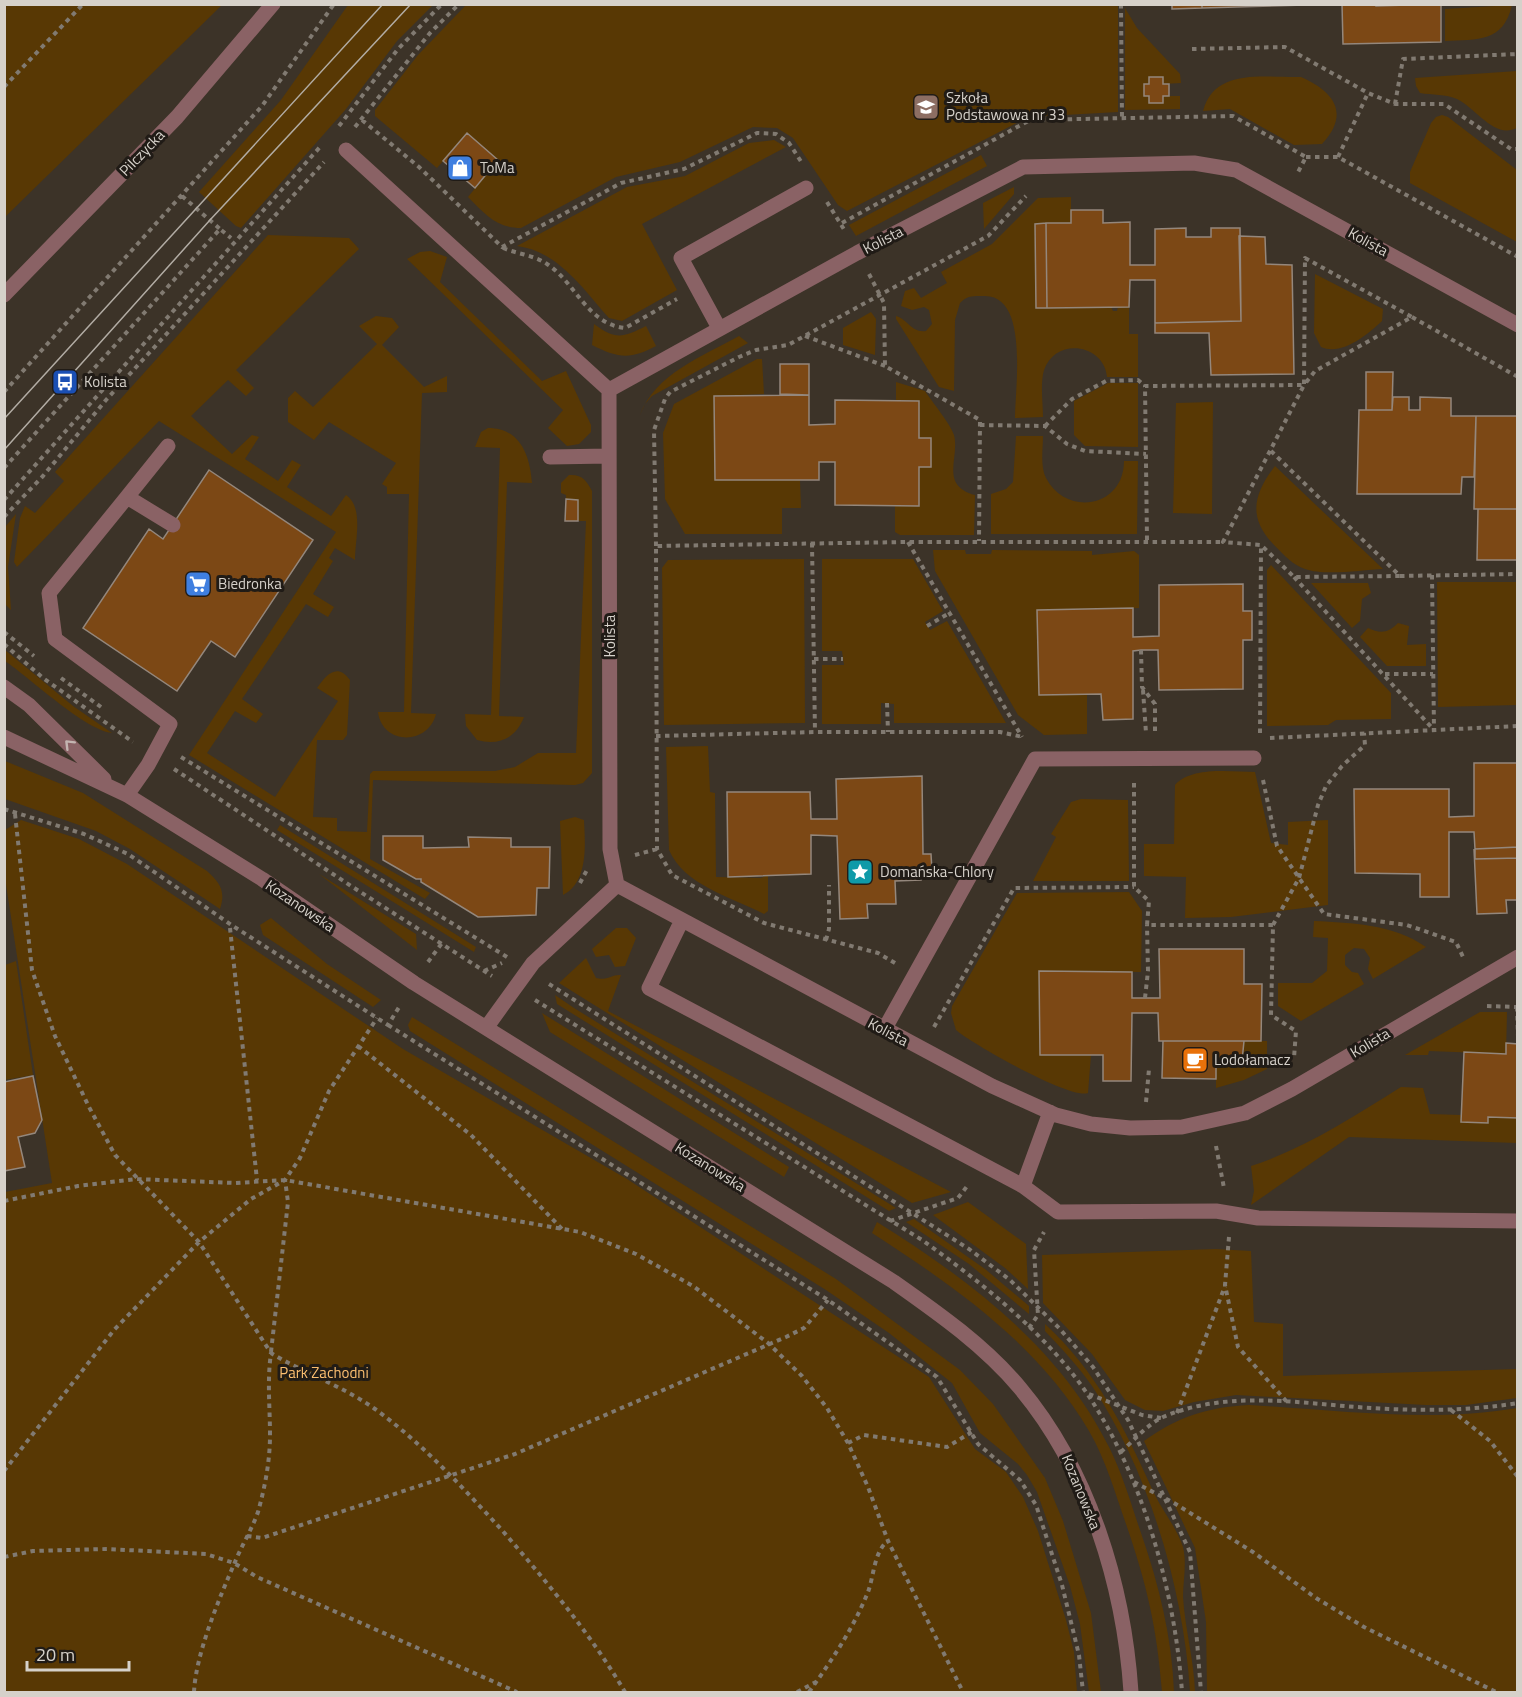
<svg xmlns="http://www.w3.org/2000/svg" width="1522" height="1697" font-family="'Titillium Web',sans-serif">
  <rect width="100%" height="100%" fill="#3c3328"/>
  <path fill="#583804" d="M5,4H222V5L5,217Z
    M348,5H433L397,41L346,109L241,228L236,226L199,192L281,100Z
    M466,5H1118V112L1028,117L847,211L838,205L793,138L777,128L753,127L680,162L616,177L521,228C496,228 485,214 468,197L498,160L467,133L437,168L375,116V110L418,55Z
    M1512,5C1503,43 1478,39 1445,41V9Z
    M1125,8L1137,28L1180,74L1181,83L1163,84V77H1149V84H1144V95L1149,96L1150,103L1163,102V96H1180V109L1125,110Z
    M1517,71V128C1494,139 1477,109 1457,99C1446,94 1432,95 1420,93L1416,86L1415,78Z
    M1301,77C1335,92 1350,114 1322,144L1294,145L1230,109L1203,111C1215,67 1264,78 1301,77Z
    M1442,115L1448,117L1517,170V242L1410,183V172L1431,123L1436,117Z
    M774,140L786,147L642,224L677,290L622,321L609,318C583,289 558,251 517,246L627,187L685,176L749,143Z
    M981,155L987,166L856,236L849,225Z
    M1014,187V194L984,229L983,203Z
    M1071,197V223L1113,311H1117L1118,307H1129V334H1138V377H1107C1104,343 1055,337 1044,370C1040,384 1043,403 1043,417L1015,418C1015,388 1029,296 985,296C975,296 967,295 960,303L955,320L954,391L939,387L896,319V316C909,320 911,333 926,331L932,324L929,310L924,307L912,310L901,306L905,291L914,288L921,298L947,283L941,272L992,244L1038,198Z
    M268,235L349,238L359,249L236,370L254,388L246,396L228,380L191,416L232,454L252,435L259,437L245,459L278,481L292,460L301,465L287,487L331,516L346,495C364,507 355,540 355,560L335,548L329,558L333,561L313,594L334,607L328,617L306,604L242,699L263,714L256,723L235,711L207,753L275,797L338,701L317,688C326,675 337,662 350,680L347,735L343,740H317L313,817L337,818V831L367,832L370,774L373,771H495L515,767L538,753H576L586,521H578V500L566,499V495L561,493V483L569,475C582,474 587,481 592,491V773L583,783L575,785L373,780L370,859L430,893L425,899L189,755L336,532L159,421L17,567L14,562L20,518L25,506L35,513L64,481L55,472Z
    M430,251L447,257L440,282L542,381L566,371L591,425V432L579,444L567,446L548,428L563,410L407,259L420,252Z
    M1315,274L1383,309L1382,321C1367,335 1342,356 1321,347L1314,333Z
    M871,312L876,319L875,355L843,345V328Z
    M376,316L392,318L399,327L382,345L424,387L447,376V392L422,393L411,713L436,714C428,746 382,745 378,712H404L409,494H387V487L382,484L396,463L329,422L314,440L288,422V398L295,391L313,407L377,344L359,326Z
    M594,324C616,340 622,338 646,326L656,346C630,360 618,358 592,345Z
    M739,336L748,343L652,396L645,404L640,415C655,374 703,356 739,336Z
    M757,359H762L764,394L714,396L715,480H800L801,508H782V534H685L665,499L663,433L674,404Z
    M896,382L925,391C932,402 950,423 954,435C960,458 939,485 975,495L974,535H900L895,532V506L919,505V467H931V439L919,438V401L896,400Z
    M1108,383H1138V447L1085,446L1074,435V401Z
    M1213,402L1212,514L1173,513L1176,403Z
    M488,428C520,428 530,455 532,483L507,482L499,716L524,717C516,738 499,746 477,740L466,726L465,714L491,715L500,448L475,447L481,432Z
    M1016,436H1043C1043,449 1040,466 1046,478C1066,517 1124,508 1124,461H1138L1137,534H991V494L1006,489L1013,482Z
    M1275,466L1383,569C1362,570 1324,576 1305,569C1293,565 1284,555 1276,547C1248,519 1252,496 1275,466Z
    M16,514L8,567L11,610L5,604V527Z
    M933,550H965L966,554H991L992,550L1092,551V555L1134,551L1139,555V608L1037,611L1039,695L1087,694V734L1044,735L1018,715L935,571Z
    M804,559L805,723L664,725L662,568L668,560Z
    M822,559H913L943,611L925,622L930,630L947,621L1006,723H894V704L881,703V724H822V665H844L842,651H822Z
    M1271,565L1391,693V719L1336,720L1328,725L1267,726V570Z
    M1437,582H1517V705L1438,707Z
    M1311,583H1368L1371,593L1362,599L1360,621L1352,628Z
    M1398,623L1409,626L1407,645L1426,644V666H1387L1360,637L1368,628C1380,634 1389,633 1398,623Z
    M5,650L73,706L112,733C85,730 30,678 5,661Z
    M708,746L710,792L715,793L716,877L761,878L768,875V911L764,914C731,897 684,885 669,850L666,747Z
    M5,761L83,793L207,871C220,883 226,891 220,909L130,849L96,831L5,799Z
    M1255,772L1271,843L1288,845V822L1328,820V905L1231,917L1185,918L1186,877L1144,876V844H1174L1175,785C1192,766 1231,772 1255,772Z
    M1081,799L1128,800L1129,881H1033L1056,837L1051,834L1071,802Z
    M575,817L584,820C585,843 589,882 563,895L560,821Z
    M21,820L79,839L127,864L403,1049L627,1179L929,1377L975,1449L1006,1472L1023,1497L1038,1531L1066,1620L1074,1652L1077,1692H5V1192L52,1183L5,878V830Z
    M280,825L476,947L474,952L277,830Z
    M319,874L416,934L417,950Z
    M1129,892L1142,911L1141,972L1039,971L1091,1055L1088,1093C1071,1100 972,1044 956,1030L951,1013L952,1006L1017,893Z
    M271,918L327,964L381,1000L373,1007L263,935L260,925Z
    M1314,921C1353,923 1393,924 1426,947L1373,979L1368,969L1370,958L1364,949L1354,948L1345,955V965L1352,972L1358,973L1364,984L1301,1021L1278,1006V983H1312L1327,971L1328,938L1313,937Z
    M616,928H627L636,938L625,966L615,967L609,955L596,957L592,949Z
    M586,958L596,978C607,981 612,974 621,975L608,1011L951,1192L912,1203L559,983Z
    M16,961L33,1075L5,1080V965Z
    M555,995L574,1008L896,1208L889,1211L557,1004Z
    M1480,1012H1507L1506,1054L1429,1051L1428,1055H1405Z
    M542,1013L789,1167L784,1177L550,1032Z
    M412,1017L836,1279L960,1370L993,1404L1045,1478L1063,1521L1091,1613L1101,1692H1089L1080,1624L1070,1586L1037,1492L1027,1475L1018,1464L980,1433L952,1383L889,1333L826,1290L410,1031L408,1025Z
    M1244,1041H1267V1069L1244,1080L1216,1088V1060L1242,1061Z
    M1401,1087L1423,1088L1430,1114L1461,1115V1122L1488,1123V1117L1517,1118V1143L1349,1137L1251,1205L1254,1191L1251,1166C1306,1148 1353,1117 1401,1087Z
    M968,1202L1026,1244L1028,1289L1005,1268L933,1215Z
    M914,1219L985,1269L1029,1306V1314L969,1264L906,1222Z
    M877,1222C970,1280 1060,1348 1109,1447C1123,1475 1131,1504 1141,1533C1159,1585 1172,1637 1174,1692H1162C1157,1628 1147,1585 1126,1524C1115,1493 1106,1460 1089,1431C1039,1345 954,1286 872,1233Z
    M1216,1249L1251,1251L1254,1322L1283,1324V1376L1517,1369V1398L1466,1405H1426L1236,1395L1194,1402L1163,1411L1145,1410L1125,1400L1092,1354L1043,1303L1042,1255Z
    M1045,1324C1096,1371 1125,1428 1153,1491C1161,1509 1177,1528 1183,1547C1187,1564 1183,1581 1183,1597C1185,1629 1194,1660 1195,1692H1190C1184,1591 1149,1471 1092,1386C1079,1367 1061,1348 1045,1331Z
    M1249,1405C1338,1410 1429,1423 1517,1408V1692H1207L1206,1622L1195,1548L1144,1441C1177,1417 1208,1407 1249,1405Z"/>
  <path fill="#7c4815" stroke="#94877c" stroke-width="1.5" d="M1172,4H1202V8L1172,9Z
    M1202,4H1341L1202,8Z
    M1342,4H1441V42L1343,44Z
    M1376,4H1440L1376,6Z
    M1149,77H1163V84H1169V96H1163V103H1149V96H1144V84H1149Z
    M467,133L498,160L475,188L443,161Z
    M1071,210H1103V223L1130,222V265H1155V229L1186,228V237H1211V228H1240L1241,321L1155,323V280H1130L1129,307L1047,308L1046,223H1071Z
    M1046,223L1047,308H1036L1035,224Z
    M1239,236L1265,237L1266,264L1292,265L1294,374L1211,375L1209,333H1155V323L1241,321Z
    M780,364H809V395L780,394Z
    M1366,372H1393L1392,410H1366Z
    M809,395V425L835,424V400L919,401V438H931V467H919V506L835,505V462H819V480H715L714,396Z
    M1393,397H1409V410H1420V397L1451,398V416H1476L1474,477H1462L1461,494H1357L1359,410H1392Z
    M1476,416H1518V509H1474Z
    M209,470L313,540L235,657L211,641L177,691L83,628L149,529L163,539Z
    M566,499L578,500V521H565Z
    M1478,509H1518V560H1477Z
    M1243,584V611H1252V640H1243V689L1159,690L1158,650H1141L1133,651V719L1103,720L1101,694L1039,695L1037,610L1133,608V637L1159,636V585Z
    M1474,763H1518V847L1475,849L1474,832H1449V897H1420V874L1355,873L1354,789H1449V817L1474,816Z
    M922,776L923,854H931L932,871L920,872L921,880L895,881L896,904H867L868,918L840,919L837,836L811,835V874L728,877L727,792H810L811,819H837L836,779Z
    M383,836H423V848L469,847L468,837L511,838V847H550L549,888H537L536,915L478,917L421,882V879H416L383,860Z
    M1518,847V858L1475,859V849Z
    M1474,849L1475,859L1518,858V900H1506L1507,913L1477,914Z
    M1159,949H1244V984H1262L1261,1041H1159L1158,1013H1132L1131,1081H1103V1055H1040L1039,971L1132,972V998H1160Z
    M1163,1041H1244L1242,1061L1216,1060V1079L1162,1078Z
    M1506,1043L1518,1044V1118L1488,1117V1123L1461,1122L1464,1052L1506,1054Z
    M33,1076L42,1120L35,1133L18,1137L25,1167L4,1171V1082Z"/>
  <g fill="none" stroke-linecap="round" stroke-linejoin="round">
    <path stroke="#817a71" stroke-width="4" stroke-dasharray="4.5 4.5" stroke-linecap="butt" d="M1121,4L1122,119
      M1192,49L1285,47L1368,93L1395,104H1444L1511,149H1518
      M4,87L83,4
      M1395,104L1403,59L1518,54
      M362,120L419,167L502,247L621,183L684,169L757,133L776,134L789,143L802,163
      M339,126L398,49L442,4
      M355,127L430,33L459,4
      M1306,157H1338L1518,257
      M1338,157L1368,93
      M182,196L220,229
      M827,202L845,231
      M842,223L1030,120L1233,116L1306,157L1297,174
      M503,248C517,254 534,255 547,264C576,283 587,324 625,328L677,299
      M1305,258L1412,317L1315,371L1304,385Z
      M869,274L884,303L885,366L980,420L979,541
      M1412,317L1518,377
      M805,336L885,366
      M4,392L262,106L334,4
      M980,425L1045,426L1067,444L1085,451L1146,454
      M1045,426L1072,399L1106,381L1138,380L1145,386
      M4,468L220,229L231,238
      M4,500L320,147
      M4,517L43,476L106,400L324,162
      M1147,540L1145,386L1304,385L1223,542L1261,545L1294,577L1400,576L1270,450
      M908,542L1022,737
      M812,543L815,732
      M656,546L654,430L665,399L670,392L739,357L756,350L788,345L988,236L1026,196
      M1432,575L1434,729
      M1400,576L1518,574
      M1294,577L1433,729
      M927,626L951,612
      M4,632L34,656
      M4,644L43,678L133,742
      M1141,650L1142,687L1155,704V733
      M814,659H843
      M1385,674H1433
      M61,678L101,707
      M1143,690L1146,733
      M887,703L888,732
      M1260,733L1261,546
      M656,736L815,732H1000L1023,737
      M1270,738L1518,726
      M181,757L507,957
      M174,769L351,886L492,976
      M1263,780L1277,846L1324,914L1407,925L1456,942L1464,959
      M1134,783V887L1149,901L1147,925H1273L1271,1015L1296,1031L1294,1058
      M4,809L84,834L128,854L233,926L388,1025L401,1004
      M15,814L32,970L55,1036L89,1107L115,1155L199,1242L271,1353
      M635,855L657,849
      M580,883L588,868
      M1273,925L1299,878L1318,805L1326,786L1342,766L1365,745L1364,733
      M230,928L257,1180
      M826,940L829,929V885
      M428,962L442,943
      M895,963L878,953L764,923L672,875L657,849L656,546L908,542H1223
      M484,971L502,963
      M549,984L969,1249L1010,1280L1059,1328L1093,1367L1128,1420L1190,1552L1201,1692
      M1145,998L1148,971L1147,925
      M535,1000L922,1240C981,1282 1048,1335 1088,1395C1144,1479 1175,1593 1182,1692
      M1487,1006L1516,1007
      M1517,1007L1518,1036
      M388,1025L828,1300L937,1377L978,1444L1020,1480L1036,1505L1062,1585L1079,1655L1083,1692
      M934,1027L1014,888L1134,887
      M358,1046L471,1135L562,1229
      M1146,1102L1149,1069
      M1216,1146L1224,1188
      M4,1201L78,1186L136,1179L235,1183L285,1180L580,1232L636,1254L693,1286L768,1343L802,1376L827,1408L848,1443L868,1487L888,1541L963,1692
      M890,1221L958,1198L968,1185
      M1229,1237L1225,1285L1238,1347L1287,1402
      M1029,1328L1038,1315L1034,1250L1044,1232
      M271,1352L288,1202L285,1180
      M1089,1394L1142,1415L1161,1418
      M1451,1410L1490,1441L1518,1477
      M1177,1413L1225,1286
      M848,1443L864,1435L947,1447L972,1432
      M1121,1452C1133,1441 1148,1424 1163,1417C1229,1389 1303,1404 1371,1408C1420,1411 1469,1411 1518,1403
      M4,1471L114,1330L199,1242L251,1199L285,1180L300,1158L329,1091L377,1018
      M1134,1482L1174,1503L1253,1552L1316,1598L1364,1627L1496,1692
      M247,1536L262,1538L515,1454L786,1337L804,1328L828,1300
      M4,1557L33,1551L107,1549L206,1554L234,1563L257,1577L517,1692
      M194,1692C196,1653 219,1599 235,1562C242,1545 252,1529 258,1512C265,1487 270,1461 270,1435C270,1407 267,1381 271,1353C305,1374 343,1386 375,1409C422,1443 462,1487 501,1529C546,1581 590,1633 625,1692
      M797,1692L816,1682
      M809,1692C832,1660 853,1629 868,1592C874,1576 874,1551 888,1541"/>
    <path stroke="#8a6265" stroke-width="15" d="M346,150L609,390
      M4,295L177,117L273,4
      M719,328L681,258L806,188
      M609,390L610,849L617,885L992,1086L1056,1115L1091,1124L1130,1128L1182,1127L1245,1113L1292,1089L1518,957
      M609,390L857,253L1023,167L1194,163L1236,170L1518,325
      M550,457L609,456
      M127,497L168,446
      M4,687L29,705L104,779
      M4,737L127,795L262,879L414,983L894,1282C938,1313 985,1346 1020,1388C1089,1470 1124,1586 1131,1692
      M127,795L148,765L170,724L55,639L49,593L127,497L173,525
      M682,920L649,988L1023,1186L1050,1112
      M486,1028L533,963L617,885
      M884,1030L1035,759L1254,758
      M1023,1186L1058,1212L1216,1211L1258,1218L1518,1221"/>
    <path stroke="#b2aca4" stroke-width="1.5" d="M4,419L383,4
      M4,450L210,220L411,4"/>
  </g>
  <defs><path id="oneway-chevron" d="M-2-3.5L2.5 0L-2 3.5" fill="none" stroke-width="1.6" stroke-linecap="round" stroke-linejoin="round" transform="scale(1.5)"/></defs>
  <use stroke="#c3b5b1" href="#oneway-chevron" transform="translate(69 744) rotate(-135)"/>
  <defs>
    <symbol id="school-square" viewBox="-11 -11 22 22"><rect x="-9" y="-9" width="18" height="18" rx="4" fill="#8d6e63" stroke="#201b16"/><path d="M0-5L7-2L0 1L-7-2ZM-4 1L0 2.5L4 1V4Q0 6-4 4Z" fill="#fff"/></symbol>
    <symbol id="shop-square" viewBox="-11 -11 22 22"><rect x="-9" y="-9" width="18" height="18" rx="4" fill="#3f7fe0" stroke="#201b16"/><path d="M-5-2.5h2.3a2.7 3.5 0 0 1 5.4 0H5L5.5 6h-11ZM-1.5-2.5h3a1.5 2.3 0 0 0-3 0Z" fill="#fff"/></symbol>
    <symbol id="bus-square" viewBox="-11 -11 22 22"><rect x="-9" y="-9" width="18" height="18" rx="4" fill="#1a4fb4" stroke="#201b16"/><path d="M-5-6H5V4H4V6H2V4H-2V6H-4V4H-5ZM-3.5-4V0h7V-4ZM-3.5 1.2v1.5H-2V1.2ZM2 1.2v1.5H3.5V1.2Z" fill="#fff"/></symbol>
    <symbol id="supermarket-square" viewBox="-11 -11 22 22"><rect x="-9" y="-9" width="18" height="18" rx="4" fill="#3f7fe0" stroke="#201b16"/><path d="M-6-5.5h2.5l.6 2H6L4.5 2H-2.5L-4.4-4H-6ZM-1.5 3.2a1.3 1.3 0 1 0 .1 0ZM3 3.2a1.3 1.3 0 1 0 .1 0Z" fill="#fff"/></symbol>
    <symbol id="sight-square" viewBox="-11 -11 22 22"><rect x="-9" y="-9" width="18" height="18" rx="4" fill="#0f9aa8" stroke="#201b16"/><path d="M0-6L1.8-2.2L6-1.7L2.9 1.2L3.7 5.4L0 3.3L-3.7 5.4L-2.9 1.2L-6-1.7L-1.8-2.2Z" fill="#fff"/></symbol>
    <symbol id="cafe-square" viewBox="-11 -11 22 22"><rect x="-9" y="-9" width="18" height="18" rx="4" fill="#e8710a" stroke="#201b16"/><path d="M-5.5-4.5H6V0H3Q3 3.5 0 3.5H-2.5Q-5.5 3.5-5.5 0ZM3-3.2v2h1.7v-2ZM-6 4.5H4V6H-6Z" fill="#fff"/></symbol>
  </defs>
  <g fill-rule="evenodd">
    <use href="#school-square" x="911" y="92" width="30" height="30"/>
    <use href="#shop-square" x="445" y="153" width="30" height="30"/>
    <use href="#bus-square" x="50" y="367" width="30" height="30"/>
    <use href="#supermarket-square" x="183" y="569" width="30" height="30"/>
    <use href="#sight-square" x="845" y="857" width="30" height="30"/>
    <use href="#cafe-square" x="1180" y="1045" width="30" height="30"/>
  </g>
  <g text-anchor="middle" stroke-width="6" stroke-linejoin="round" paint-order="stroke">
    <g font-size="15" fill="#d6d1ca" stroke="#201b16" text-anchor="start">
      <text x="946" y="103">Szkoła<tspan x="946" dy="17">Podstawowa nr 33</tspan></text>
      <text x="480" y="173">ToMa</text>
      <text x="84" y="387">Kolista</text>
      <text x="218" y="589">Biedronka</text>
      <text x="880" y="877">Domańska-Chlory</text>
      <text x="1214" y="1065">Lodołamacz</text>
    </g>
    <g font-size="15" fill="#d6d1ca" stroke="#201b16">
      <text transform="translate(142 153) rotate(-46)" y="5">Pilczycka</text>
      <text transform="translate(883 240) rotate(-27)" y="5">Kolista</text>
      <text transform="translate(1368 242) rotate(29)" y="5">Kolista</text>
      <text transform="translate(610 636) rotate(-90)" y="5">Kolista</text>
      <text transform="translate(300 906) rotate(34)" y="5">Kozanowska</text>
      <text transform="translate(888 1032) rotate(28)" y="5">Kolista</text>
      <text transform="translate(1370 1043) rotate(-31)" y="5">Kolista</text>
      <text transform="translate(710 1167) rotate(32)" y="5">Kozanowska</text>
      <text transform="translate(1081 1492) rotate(68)" y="5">Kozanowska</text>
    </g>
    <g font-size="15" fill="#fcbf70" stroke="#201b16">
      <text x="324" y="1378">Park Zachodni</text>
    </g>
  </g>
  <rect width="1522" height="1697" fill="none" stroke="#d6d1ca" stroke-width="12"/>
  <path d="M27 1661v9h102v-9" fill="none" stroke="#d6d1ca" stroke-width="3"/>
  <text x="36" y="1661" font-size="18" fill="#d6d1ca" stroke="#201b16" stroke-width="4.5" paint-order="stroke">20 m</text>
</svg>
